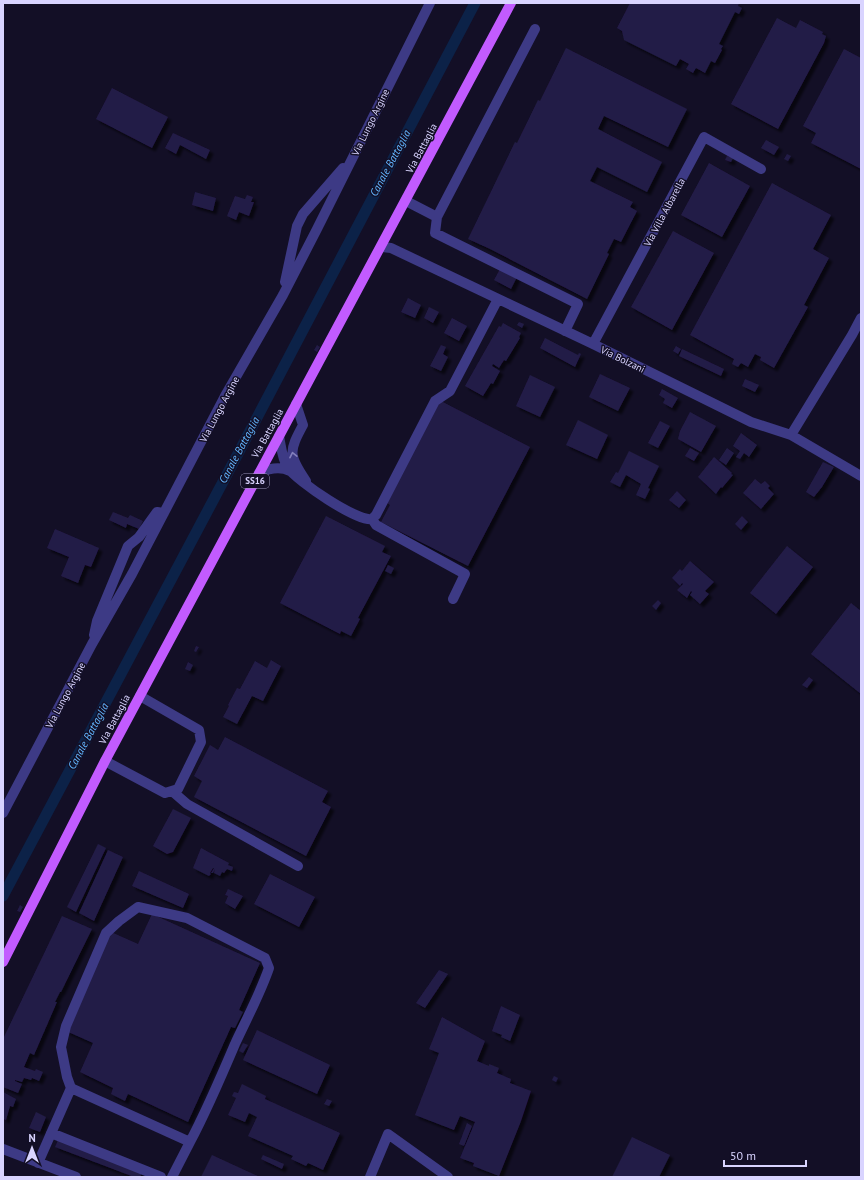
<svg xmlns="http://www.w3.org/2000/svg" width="864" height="1180" font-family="'PT Sans',sans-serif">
  <defs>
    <filter id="shadow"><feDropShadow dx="3.5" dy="3.5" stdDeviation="1" flood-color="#0009"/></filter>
  </defs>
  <rect width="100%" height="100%" fill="#130f26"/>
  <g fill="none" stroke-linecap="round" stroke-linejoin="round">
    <path stroke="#0c2248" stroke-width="11" d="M3,896L250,431L475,3"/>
  </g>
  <path fill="#241b47" filter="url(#shadow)" d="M630,3H739L738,6L742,8L739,14L735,12L719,44L723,46L721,49L722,50L715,63L711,61L705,73L696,68L693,73L686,69L689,64L680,59L676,66L624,40L622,31L617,28Z
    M777,18L796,28L800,20L823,32L822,34L826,36L824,43L778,129L731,104Z
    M566,48L687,109L668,147L604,116L598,129L662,162L647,192L597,167L590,181L633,202L630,207L637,211L621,242L614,239L607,253L609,254L587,299L490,249L468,239L515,142L517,143L538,100L540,101Z
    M844,49L861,58V169L811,143L816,133L803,126Z
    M112,88L168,117L152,148L96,119Z
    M173,133L210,150L206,159L180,145L176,154L165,148Z
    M766,140L779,147L774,155L761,148Z
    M787,154L791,156L788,161L784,159Z
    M727,156L733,158L731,162L725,160Z
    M709,163L750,186L722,237L681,215Z
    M772,183L831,215L813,249L829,258L804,305L808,307L774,368L760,360L761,357L755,354L748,367L741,363L738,367L732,364L734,359L690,335Z
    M195,192L216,198L213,211L192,205Z
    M247,195L253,197L251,202H254L249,216L239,212L236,220L227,216L235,196L245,199Z
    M673,231L714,253L672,330L631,307Z
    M500,269L517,277L511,289L494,280Z
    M408,298L421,305L415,318L401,312Z
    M429,307L439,312L433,323L424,318Z
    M452,318L467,326L459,341L444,333Z
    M519,322L524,324L522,328L517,325Z
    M503,323L521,333L519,337L520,338L506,361L504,360L499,368L493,364L492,366L500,371L493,384L491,383L483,396L465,386L499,326L501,327Z
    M545,338L578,355L579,353L581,354L575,367L540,348Z
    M317,345L320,347L317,352L314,350Z
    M441,345L446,347L443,354L448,357L441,371L430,366Z
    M676,346L681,349L678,354L673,351Z
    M682,349L724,369L721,376L679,356Z
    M600,374L630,388L618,411L589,397Z
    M530,375L555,387L540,417L516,406Z
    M745,379L759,385L755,392L742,386Z
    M662,389L678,398L672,408L663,403L665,399L659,395Z
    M439,400L530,447L468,566L381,522L390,505L386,502Z
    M690,412L716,426L701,452L678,439L680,431Z
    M578,420L608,435L597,459L566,445Z
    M660,421L670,426L658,448L648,443Z
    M741,433L757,445L749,457L744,453L740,459L736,457L740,451L733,446Z
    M690,448L699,453L694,461L685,456Z
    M727,448L734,453L726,465L719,460Z
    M629,451L659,466L648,488L650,489L645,499L636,495L641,484L626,475L620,487L610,482L616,472L618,473Z
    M714,457L732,473L731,474L733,475L722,488L721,487L716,494L698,477Z
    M823,462L834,467L822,487L814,497L806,492Z
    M755,479L761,484L765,481L770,486L768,488L774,494L761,509L743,493Z
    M677,491L686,500L679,508L669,500Z
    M113,512L128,518L130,515L143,521L139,529L127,524L126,528L109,520Z
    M326,516L385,546L382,552L391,556L358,618L360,619L351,636L341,631L340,634L280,603Z
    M742,516L748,522L741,530L735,524Z
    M55,529L99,548L91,567L85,565L78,583L61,576L69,557L47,548Z
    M787,546L813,567L776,614L750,593Z
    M690,561L714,582L705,591L709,594L700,604L690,595L692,592L691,591L687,598L677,590L683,584L682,583L680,586L672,578L680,569L682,571Z
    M388,565L394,568L391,574L385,571Z
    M658,600L661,603L656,610L652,606Z
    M851,603L861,611V694L811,654Z
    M196,646L199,647L196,652L194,651Z
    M271,660L281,666L263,701L252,696L237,724L223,717L229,706L228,705L237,688L240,689L255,661L267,668Z
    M188,662L193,665L190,671L185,669Z
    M809,677L813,680L807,688L802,685Z
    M225,737L328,791L322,802L331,807L306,856L194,797L202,781L194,776L210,745L218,750Z
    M173,809L191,818L173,852L167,854L153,846Z
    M98,844L106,848L76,912L67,907Z
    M201,848L229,863L228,865L233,867L232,871L227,869L224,873L222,872L220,876L214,873L215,869L213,873H211L214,868H213L210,873L211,874L209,876L193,868Z
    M108,850L123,857L94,921L79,913Z
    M139,871L189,894L183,908L132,886Z
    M270,874L315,897L299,927L254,904Z
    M228,889L243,896L235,909L225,903L228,896L225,895Z
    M20,905L23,907L20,912L17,911Z
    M152,914L260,963L239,1010L243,1012L235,1028L231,1027L188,1122L128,1094L125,1101L111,1094L113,1088L80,1072L93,1043L66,1031L111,932L138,944Z
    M62,916L92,929L61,992H60L55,1002H57L34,1055L30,1053L24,1067L35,1071L36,1069L43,1072L39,1081L32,1078L31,1080L24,1078L22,1082L15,1080V1081L22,1084L18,1093L3,1087V1039Z
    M439,970L448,974L425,1008L416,1003Z
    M501,1006L520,1015L510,1041L501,1037L502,1035L492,1031Z
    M442,1017L485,1041L477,1061L489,1066V1064L499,1068L497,1073L511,1079L510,1083L531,1091L521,1121L499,1176L473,1166L474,1163L460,1158L475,1122L460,1116L454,1130L415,1115L439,1053L429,1049Z
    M257,1030L330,1065L317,1094L243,1060Z
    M243,1043L248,1045L243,1053L239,1051Z
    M554,1076L558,1078L556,1082L552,1080Z
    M242,1084L266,1096L265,1099L340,1133L323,1170L308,1163L306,1166L291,1159L293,1156L248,1136L257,1117L249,1113L245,1122L228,1115L236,1098L232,1096L234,1092L238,1093Z
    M3,1092L16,1099L13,1107L10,1106L6,1120L3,1119Z
    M327,1099L332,1101L329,1106L324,1104Z
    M36,1112L46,1117L40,1132L29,1128Z
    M467,1123L472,1126L464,1146L459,1144Z
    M632,1137L670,1155L659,1177H612Z
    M58,1140L142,1172L140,1177H134L55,1147Z
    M212,1155L260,1177H201Z
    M263,1155L284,1164L282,1169L261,1159Z"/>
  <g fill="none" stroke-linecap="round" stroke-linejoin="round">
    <path stroke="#3d3a85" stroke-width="10" d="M406,201L437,217L535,29
      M437,217L435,233L578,304L565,331
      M382,247L391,248L593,344L751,422L791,435L861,476
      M285,282L297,226L303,214L343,168
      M593,344L704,137L761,169
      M296,404L303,425C289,451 288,455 306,481
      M791,435L852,335L861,318
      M279,436C281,446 282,459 288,468C297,481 357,522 372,519L376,525L465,574L453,599
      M259,473C270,468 280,466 290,471
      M372,519L376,515L435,401L450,391L498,299
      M94,635L97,621L128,546L139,537L157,512L164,513
      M105,761L165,793L178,789L201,742L199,730L140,696
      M172,791L187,804L298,866
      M3,813L92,644L132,574L225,396L283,295L317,229L430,3
      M71,1088L67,1077L61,1047L66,1026L106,933L119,921L138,907L187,918L265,958L269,968C260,994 247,1018 235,1044C221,1077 207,1110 190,1142
      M51,1133L161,1177
      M3,1149L76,1177
      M38,1163L71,1088L190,1142L172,1177
      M370,1177L388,1134L448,1177"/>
    <path stroke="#c25bff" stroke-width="10" d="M3,962L105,761L511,3"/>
  </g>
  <defs><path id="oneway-chevron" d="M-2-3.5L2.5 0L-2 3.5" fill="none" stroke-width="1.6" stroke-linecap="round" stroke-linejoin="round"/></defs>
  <use stroke="#837fbc" href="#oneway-chevron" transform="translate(293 455) rotate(-102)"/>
  <g text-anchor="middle" stroke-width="3" stroke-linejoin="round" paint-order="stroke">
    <rect fill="#130f26" stroke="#9e99be" stroke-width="1" x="241" y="474" width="28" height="14" rx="3"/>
    <g font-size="9" font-weight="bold" fill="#d9d4ff">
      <text x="255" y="484">SS16</text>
    </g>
    <g font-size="10" fill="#d9d4ff" stroke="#130f26">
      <text transform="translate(370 122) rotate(-64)" y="4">Via Lungo Argine</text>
      <text transform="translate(421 148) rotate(-62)" y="4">Via Battaglia</text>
      <text transform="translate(664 212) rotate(-62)" y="4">Via Villa Albarella</text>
      <text transform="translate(623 359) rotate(26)" y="4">Via Bolzani</text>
      <text transform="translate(219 409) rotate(-62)" y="4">Via Lungo Argine</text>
      <text transform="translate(267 433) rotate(-61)" y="4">Via Battaglia</text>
      <text transform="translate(65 695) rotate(-62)" y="4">Via Lungo Argine</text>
      <text transform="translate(114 719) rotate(-62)" y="4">Via Battaglia</text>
    </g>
    <g font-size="11" font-style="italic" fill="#62b6ff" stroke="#130f26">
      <text transform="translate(390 163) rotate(-62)" y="4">Canale Battaglia</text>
      <text transform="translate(239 450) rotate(-62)" y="4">Canale Battaglia</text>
      <text transform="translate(88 736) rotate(-62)" y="4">Canale Battaglia</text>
    </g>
  </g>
  <rect width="864" height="1180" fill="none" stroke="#d9d4ff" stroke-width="8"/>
  <g transform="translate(32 1148)" stroke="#130f26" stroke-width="3" paint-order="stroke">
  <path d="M0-3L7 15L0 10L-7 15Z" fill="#d9d4ff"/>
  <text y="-6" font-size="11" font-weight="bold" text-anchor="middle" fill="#d9d4ff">N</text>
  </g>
  <path d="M724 1160v6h82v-6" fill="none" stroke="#d9d4ff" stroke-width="2"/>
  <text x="730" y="1160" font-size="12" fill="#d9d4ff" stroke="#130f26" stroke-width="3" paint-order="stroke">50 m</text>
</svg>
